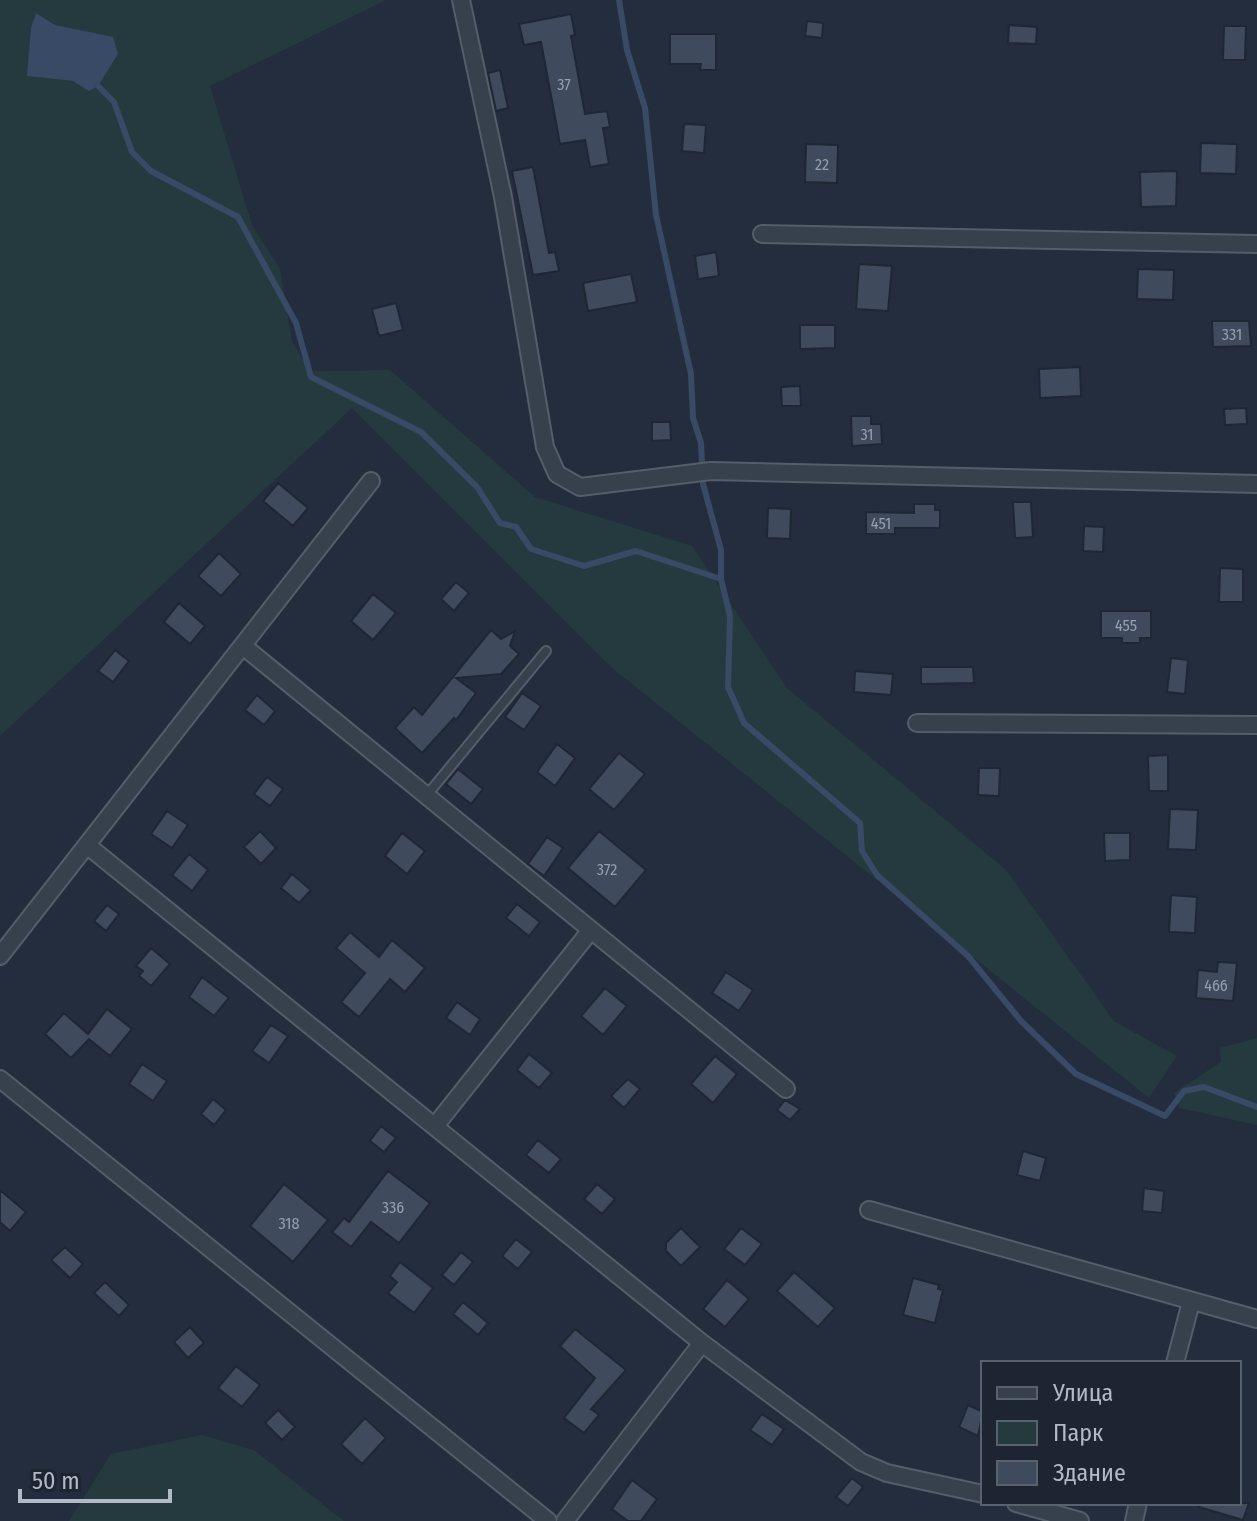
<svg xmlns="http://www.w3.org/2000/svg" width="1257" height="1521" font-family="'Fira Sans Condensed',sans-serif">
  <rect width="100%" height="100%" fill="#232d3d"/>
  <path fill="#253a3e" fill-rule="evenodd" d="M0,0H386L210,86L252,225L280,269L292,342L310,371L390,370L535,497L692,546L787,688L1006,870L1114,1021L1177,1056L1149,1098L611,667L352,408L0,736ZM36,13L55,25L73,81L28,76L31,28Z
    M1257,1038V1125L1180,1108L1174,1093L1221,1062L1220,1048Z
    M202,1435L254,1450L344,1521H69L111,1454Z"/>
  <path fill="#384a66" d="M36,13L55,25L113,37L118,54L98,86L89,91L73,81L27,76L31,28Z"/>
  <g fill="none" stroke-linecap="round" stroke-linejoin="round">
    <path stroke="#384a66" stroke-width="6" d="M619,0L627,50L645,108L656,215L691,374L693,418L701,443L703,484L721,550V579
      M98,86L114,102L132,152L151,171L238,217L296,323L311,377L421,432L477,487L500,523L516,527L531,549L584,566L636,551L721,579L730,616L728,687L744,723L860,823L862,851L877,875L968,956L1021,1021L1076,1074L1165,1116L1184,1091L1204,1087L1257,1107"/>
  </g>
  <path fill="#3f4b5c" stroke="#1e2733" stroke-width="2" d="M571,14L575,35L571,36L585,114L607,111L610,127L603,128L609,164L590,167L585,140L560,144L541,42L524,45L519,24Z
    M807,21L823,23L822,38L805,36Z
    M1009,25L1037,27L1036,44L1008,43Z
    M1224,26H1246L1245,60H1223Z
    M670,34H716V70H700L701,64H670Z
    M500,70L508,108L496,111L488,73Z
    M684,124L706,125L704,153L682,151Z
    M1201,143L1237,144L1236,174L1200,173Z
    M806,144L838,145L837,183L805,182Z
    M533,167L549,253L555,252L559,271L533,275L512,171Z
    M1177,171L1176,206L1141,207L1140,172Z
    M716,252L719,276L698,279L695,256Z
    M859,264L892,266L888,311L856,309Z
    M1138,269L1174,270L1173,300L1137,299Z
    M631,274L637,302L588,311L583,283Z
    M396,303L403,330L379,336L372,309Z
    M1212,321H1249L1251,346L1213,347Z
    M800,325H835V348L800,349Z
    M1080,367L1081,396L1040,398L1039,369Z
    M800,386L801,406H782L781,387Z
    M1246,408L1247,424L1225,425L1224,409Z
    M851,416H871V424H881L882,444L852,446Z
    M652,422H670L671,440L652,441Z
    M278,483L308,508L293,526L263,501Z
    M1013,502H1031L1033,537L1015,538Z
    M914,504H935V510H940V528H895V534H866V512L914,513Z
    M768,508L791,509L790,539L767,538Z
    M1084,526L1104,527L1103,552L1083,551Z
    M219,553L241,574L221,596L198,576Z
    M1220,568L1243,569V602H1219Z
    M456,582L469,593L454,611L441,599Z
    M373,594L396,613L373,640L351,621Z
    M179,603L205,626L190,644L164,622Z
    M1101,611H1151V638H1140V643H1122V638H1101Z
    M491,630L501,639L515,631L510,646L519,654L501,674L456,678L476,693L456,720L454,718L422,753L395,728L414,707L422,715Z
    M115,650L129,661L113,682L98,671Z
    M1171,658L1188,660L1185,694L1167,692Z
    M921,667H973L974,683L921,684Z
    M855,671L893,674L891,695L854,692Z
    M522,693L541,706L524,730L505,717Z
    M257,695L275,711L264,725L245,710Z
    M557,744L575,758L555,786L537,772Z
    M619,753L645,774L614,810L589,789Z
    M1168,755V791H1149L1148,756Z
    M979,768H1000L999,796L978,795Z
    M458,769L483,789L471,804L446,784Z
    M267,777L283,789L270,806L254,794Z
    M1170,809L1198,810L1196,850L1168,849Z
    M167,811L188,825L172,848L151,834Z
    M260,831L276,848L261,864L244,847Z
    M599,831L646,870L615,907L568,868Z
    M402,833L425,851L407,874L385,856Z
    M1104,833H1130V860L1105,861Z
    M547,837L563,848L544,876L528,864Z
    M189,854L208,870L192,891L172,875Z
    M292,874L311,890L299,903L281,888Z
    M1171,895L1197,897L1195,933L1169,932Z
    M517,904L540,922L529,936L506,918Z
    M107,905L119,914L106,931L94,921Z
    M350,932L379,957L392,940L425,968L405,992L390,979L359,1017L341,1002L365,973L336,948Z
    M151,948L170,964L151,986L139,976L143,971L136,966Z
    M1218,962L1237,963L1233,1001L1196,998L1198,970L1217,972Z
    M726,972L753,990L739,1011L712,993Z
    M202,977L229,998L214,1016L189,997Z
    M605,988L627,1006L603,1035L581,1016Z
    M457,1002L480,1019L470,1035L446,1018Z
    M107,1009L132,1029L110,1056L89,1039L71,1058L45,1034L64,1013L88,1034Z
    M271,1025L288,1036L269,1063L252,1051Z
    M529,1054L552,1073L539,1088L517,1070Z
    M715,1056L737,1074L713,1103L691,1084Z
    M142,1064L167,1081L153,1101L129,1084Z
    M628,1079L640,1089L624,1108L611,1096Z
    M213,1099L226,1110L214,1125L201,1114Z
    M785,1100L800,1109L790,1120L777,1110Z
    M381,1126L396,1138L384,1152L370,1141Z
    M538,1140L561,1159L549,1173L526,1155Z
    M1023,1151L1046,1158L1040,1181L1017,1175Z
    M388,1171L430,1203L399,1243L371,1222L351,1247L332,1232L344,1218L349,1222Z
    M284,1184L328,1220L293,1262L250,1226Z
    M597,1184L615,1199L602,1214L584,1199Z
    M1144,1188L1164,1191L1162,1213L1142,1211Z
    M0,1190L26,1212L10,1231L0,1222Z
    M681,1228L700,1247L681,1266L666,1251V1243Z
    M741,1228L762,1244L745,1265L724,1249Z
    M516,1239L532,1252L518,1269L502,1256Z
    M65,1247L83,1264L70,1278L51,1260Z
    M461,1252L473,1262L454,1285L442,1275Z
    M400,1262L433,1288L414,1313L388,1293L397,1282L390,1276Z
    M794,1272L835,1308L818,1327L777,1291Z
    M913,1278L939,1285L938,1289L943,1290L935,1323L903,1315Z
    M727,1280L749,1299L725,1327L703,1309Z
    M105,1282L129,1305L119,1316L94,1293Z
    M463,1302L488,1323L478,1335L453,1314Z
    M190,1327L204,1343L188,1358L174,1342Z
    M575,1329L626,1370L591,1409L599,1415L584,1433L564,1418L595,1378L560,1346Z
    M236,1366L260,1385L242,1407L218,1388Z
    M968,1405L983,1412L978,1436L959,1427Z
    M278,1410L295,1427L282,1440L265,1423Z
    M762,1414L784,1429L772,1445L750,1430Z
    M365,1418L386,1438L362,1464L341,1444Z
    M852,1478L863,1487L848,1506L836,1497Z
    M632,1480L657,1499L641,1521H628L612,1509Z
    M1199,1503H1249L1243,1520L1199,1507Z"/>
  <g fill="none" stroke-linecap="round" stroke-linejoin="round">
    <defs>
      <path id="service" d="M427,795L546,651"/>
      <path id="minor" d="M461,0L503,197L545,447L557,474L580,487L711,471L1257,484
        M762,234L1257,244
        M243,646L786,1089
        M917,723L1257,725
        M88,846L702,1343L861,1462L887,1473L983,1494
        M0,956L371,481
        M0,1079L548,1521
        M435,1126L591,930
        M869,1210L1257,1319
        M1175,1363L1191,1302
        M1016,1503L1080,1521
        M565,1521L702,1343
        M1134,1521L1138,1503"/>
    </defs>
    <use href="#service" stroke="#555d6b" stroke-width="12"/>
    <use href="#minor" stroke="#555d6b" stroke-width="20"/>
    <use href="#service" stroke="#37404d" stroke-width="8"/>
    <use href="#minor" stroke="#37404d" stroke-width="16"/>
  </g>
  <g text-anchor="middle" stroke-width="6" stroke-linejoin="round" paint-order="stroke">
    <g font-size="16" fill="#959ead">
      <text x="564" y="90">37</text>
      <text x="822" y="170">22</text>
      <text x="1232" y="340">331</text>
      <text x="867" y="440">31</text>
      <text x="881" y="529">451</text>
      <text x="1126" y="631">455</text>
      <text x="607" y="875">372</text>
      <text x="1216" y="991">466</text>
      <text x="393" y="1213">336</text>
      <text x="289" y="1229">318</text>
    </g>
  </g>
  <rect x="981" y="1361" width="260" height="144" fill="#1c2531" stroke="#58616d" stroke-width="2"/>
  <rect x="997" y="1387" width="40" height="12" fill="#37404d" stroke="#58616d" stroke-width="2"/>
  <text x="1053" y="1401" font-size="24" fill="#b2bac8">Улица</text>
  <rect x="997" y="1421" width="40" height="24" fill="#253a3e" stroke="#58616d" stroke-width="2"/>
  <text x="1053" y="1441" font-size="24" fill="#b2bac8">Парк</text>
  <rect x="997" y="1461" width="40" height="24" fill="#3f4b5c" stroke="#58616d" stroke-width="2"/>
  <text x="1053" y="1481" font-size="24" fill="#b2bac8">Здание</text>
  <path d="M20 1489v12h150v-12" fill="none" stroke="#b2bac8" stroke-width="4"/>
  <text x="32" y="1489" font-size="24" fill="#b2bac8" stroke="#1c2531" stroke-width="6" paint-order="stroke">50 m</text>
</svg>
